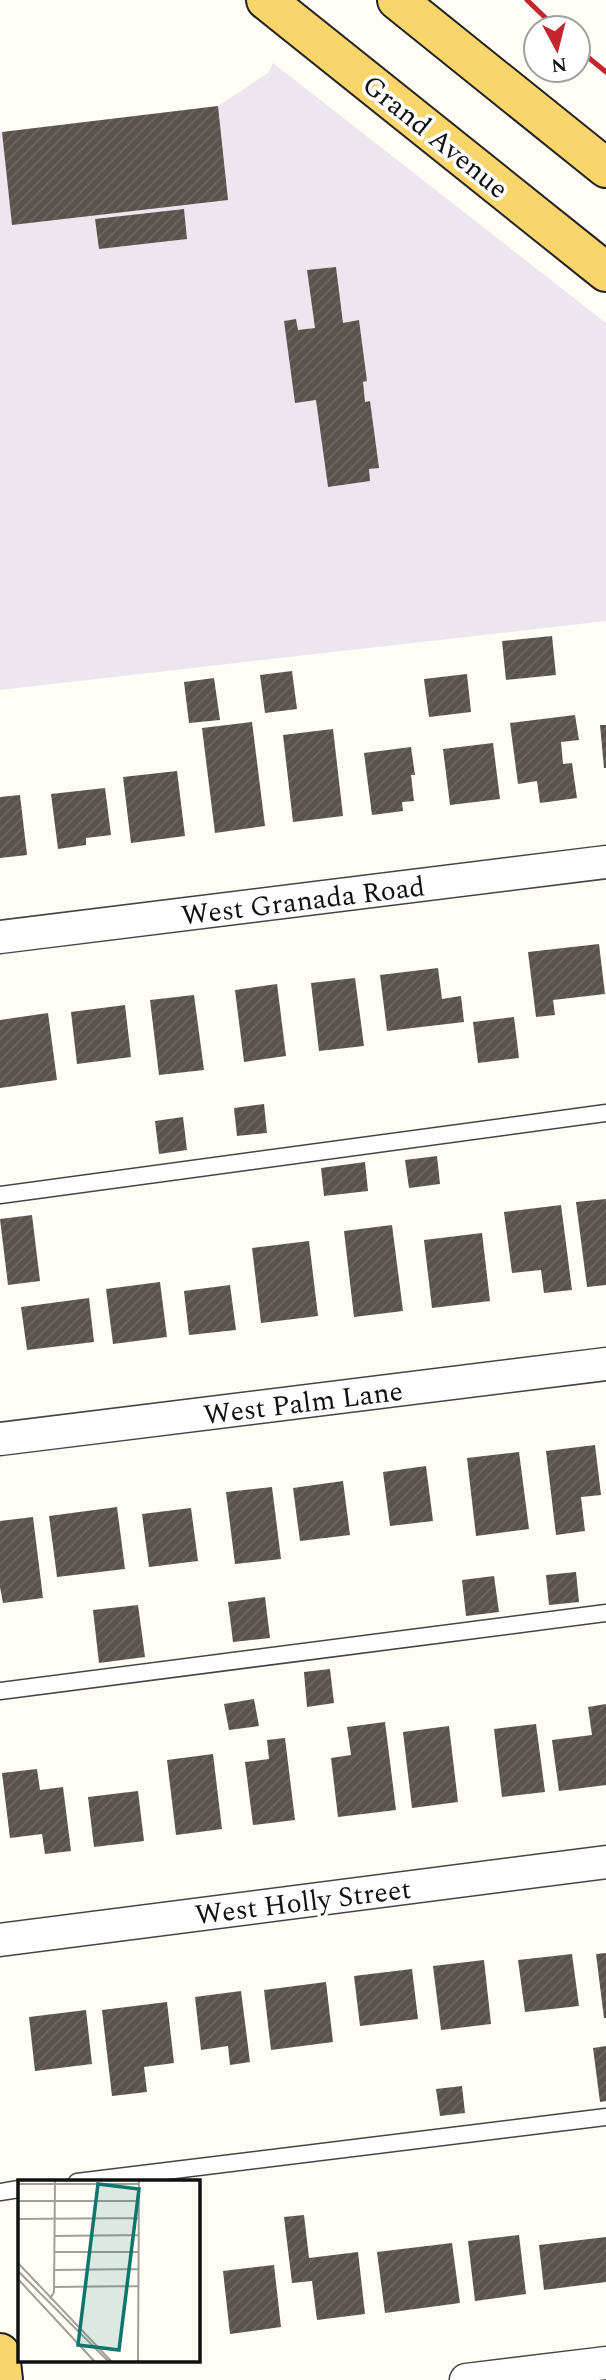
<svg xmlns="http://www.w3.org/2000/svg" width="606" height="2380" font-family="Spectral,serif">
  <defs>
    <pattern id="building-hatch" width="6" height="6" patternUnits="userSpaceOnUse" patternTransform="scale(1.75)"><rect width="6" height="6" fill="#5a524d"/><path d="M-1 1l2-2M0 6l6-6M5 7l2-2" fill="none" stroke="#6d6662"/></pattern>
  </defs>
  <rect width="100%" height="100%" fill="#fffdf5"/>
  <path fill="#eee6ef" d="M273,63L606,323V621L0,690V132L218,106L268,73Z"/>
  <path fill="url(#building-hatch)" d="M218,106L228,200L12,225L2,132Z
    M184,209L187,239L99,249L95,219Z
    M336,267L343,323L359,320L367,381L363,382L365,402L370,401L379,468L369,469L370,481L328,487L316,400L295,403L284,321L296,319L298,330L315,328L307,270Z
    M552,636L556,675L506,680L502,641Z
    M292,671L297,709L265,713L260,675Z
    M467,674L471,712L429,717L424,679Z
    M214,678L220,720L189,723L184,682Z
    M575,715L579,740L561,742L563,764L572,763L577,798L540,803L537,781L518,784L510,723Z
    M252,722L265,826L215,833L202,728Z
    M600,725H606V768H604Z
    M333,729L343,816L293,822L283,735Z
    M493,743L500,799L450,805L443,749Z
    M411,747L415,775H411L414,801L402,802L403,811L372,815L364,753Z
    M177,771L185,836L131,843L123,777Z
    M105,788L111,835L86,838V845L58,849L51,794Z
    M20,795L27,855L0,858V797Z
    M599,944L605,994L553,1000L555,1015L536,1017L528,952Z
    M438,968L442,999L461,996L464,1022L387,1031L380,975Z
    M355,978L364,1046L319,1051L311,983Z
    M277,984L286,1056L244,1062L235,990Z
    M194,995L204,1070L159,1075L150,1000Z
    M125,1005L131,1057L77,1064L71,1012Z
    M48,1013L57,1080L0,1088V1020Z
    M514,1017L519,1058L478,1063L473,1022Z
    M264,1104L267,1133L237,1136L234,1108Z
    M183,1117L187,1150L159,1154L155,1121Z
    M437,1156L440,1184L409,1188L405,1160Z
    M365,1162L368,1191L324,1196L321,1168Z
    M606,1199V1285L587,1287L576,1202Z
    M561,1205L572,1290L544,1293L541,1270L512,1273L504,1212Z
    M32,1215L40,1281L8,1285L0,1219Z
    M392,1225L403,1311L354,1317L344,1231Z
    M482,1233L490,1301L432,1308L424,1240Z
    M309,1241L318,1316L261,1323L252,1248Z
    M160,1282L167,1337L113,1344L106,1289Z
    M230,1285L236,1330L189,1335L184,1291Z
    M89,1298L94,1342L27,1350L21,1307Z
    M595,1445L601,1495L581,1497L585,1531L556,1535L546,1451Z
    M519,1452L529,1529L476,1536L467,1458Z
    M426,1466L433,1521L390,1526L383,1472Z
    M343,1481L350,1535L300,1541L293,1488Z
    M272,1487L281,1559L235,1564L226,1492Z
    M117,1507L125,1569L57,1577L49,1516Z
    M191,1508L198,1561L149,1567L142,1514Z
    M33,1517L43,1598L3,1603L0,1587V1521Z
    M576,1572L579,1602L549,1605L546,1575Z
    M494,1576L499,1612L466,1616L462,1580Z
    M265,1597L270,1638L233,1642L228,1602Z
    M138,1605L145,1657L99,1663L93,1610Z
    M330,1669L334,1703L307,1707L304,1672Z
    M254,1699L259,1726L229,1730L224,1704Z
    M606,1704V1785L559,1791L552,1740L592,1735L588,1707Z
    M385,1722L396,1810L338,1817L331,1758L351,1755L347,1727Z
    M536,1724L545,1792L502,1797L494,1729Z
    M449,1726L458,1802L412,1808L403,1732Z
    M285,1738L295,1820L253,1825L245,1762L269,1759L267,1740Z
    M213,1754L222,1829L176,1835L167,1760Z
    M37,1769L40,1790L63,1787L71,1851L45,1854L42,1834L10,1838L2,1773Z
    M138,1791L144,1841L94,1847L88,1797Z
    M606,1953V2018H604L596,1954Z
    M572,1954L579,2006L525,2012L518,1960Z
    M484,1960L491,2024L441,2030L433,1966Z
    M412,1969L418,2019L360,2026L354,1976Z
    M326,1982L333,2042L271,2050L264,1990Z
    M241,1991L250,2062L230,2065L228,2046L201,2050L195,1997Z
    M167,2002L174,2063L144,2067L147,2092L112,2096L102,2010Z
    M86,2010L92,2064L35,2071L29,2017Z
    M606,2046V2101L600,2102L593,2048Z
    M462,2086L465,2113L440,2116L436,2089Z
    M304,2215L309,2258L358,2252L365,2314L317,2320L312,2281L292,2283L284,2217Z
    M519,2235L526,2294L475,2301L468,2241Z
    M606,2237V2282L544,2290L539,2245Z
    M452,2243L460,2303L385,2313L377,2252Z
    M274,2265L281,2327L230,2334L223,2271Z"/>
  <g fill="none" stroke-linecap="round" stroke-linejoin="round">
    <defs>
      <path id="lane" d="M0,1195L606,1113
        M0,1691L606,1613
        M77,2182L606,2117
        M0,2192L19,2189"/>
      <path id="street" d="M0,937L606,862
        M0,1439L606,1364
        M0,1940L606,1862
        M466,2380L606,2363"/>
      <path id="primary" d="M266,0L606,272
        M397,0L606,168
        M0,2353L3,2380"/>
    </defs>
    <use href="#lane" stroke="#444" stroke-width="19"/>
    <use href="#street" stroke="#444" stroke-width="35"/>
    <use href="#primary" stroke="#222" stroke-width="42"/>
    <use href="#lane" stroke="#fff" stroke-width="16"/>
    <use href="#street" stroke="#fff" stroke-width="32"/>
    <use href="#primary" stroke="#f9d66b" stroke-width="38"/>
    <path stroke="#c4262e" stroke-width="5" d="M527,0L556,28
      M578,49L606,72"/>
  </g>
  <g text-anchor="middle" stroke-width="7" stroke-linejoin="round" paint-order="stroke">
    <g font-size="28" fill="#111" stroke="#fff">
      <text transform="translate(436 136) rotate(39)" y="10">Grand Avenue</text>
      <text transform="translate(303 900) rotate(-7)" y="10">West Granada Road</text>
      <text transform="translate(303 1402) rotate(-7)" y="10">West Palm Lane</text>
      <text transform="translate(303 1901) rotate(-7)" y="10">West Holly Street</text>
    </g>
  </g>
  <g transform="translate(18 2180)">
    <rect width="182" height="182" fill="#fffdf5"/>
    <path fill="none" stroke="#a09f9a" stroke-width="2" d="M0,4H121M0,21H121M0,39L121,38M37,56L121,55M36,72H121M0,83L94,182M36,90L121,89M0,91L91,182M0,99L77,182M36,107L120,106M32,119L36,112L37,0M120,182L121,0"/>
    <path fill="#0f766e" fill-opacity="0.15" stroke="#0f766e" stroke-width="3.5" d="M80,4L121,9L101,170L60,165Z"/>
    <rect width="182" height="182" fill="none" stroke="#111" stroke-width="3.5"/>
  </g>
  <g transform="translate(557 49) rotate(173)"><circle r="33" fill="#ffffff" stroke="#a0a0a0" stroke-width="2"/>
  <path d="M0-5L12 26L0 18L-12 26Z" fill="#c4262e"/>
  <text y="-10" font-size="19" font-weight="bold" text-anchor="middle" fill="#111111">N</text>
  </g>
</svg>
